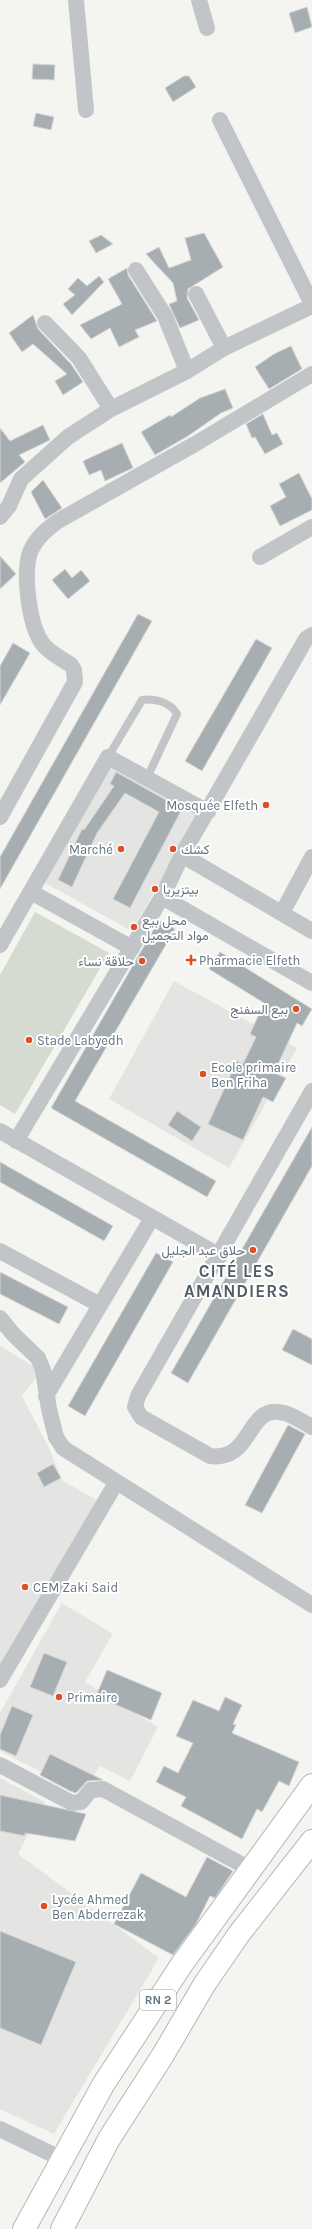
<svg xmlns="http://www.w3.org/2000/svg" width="312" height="2229" font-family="Karla,Vazirmatn,sans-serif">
  <rect width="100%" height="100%" fill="#f4f4f0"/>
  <path fill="#e4e5e3" d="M111,768L198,816L132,931L43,882Z
    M174,981L297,1048L229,1168L109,1099Z
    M0,1346L41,1371L22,1396L49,1448L62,1480L98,1501L0,1672Z
    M62,1603L113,1634L85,1682L158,1727L130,1781L100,1766L82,1793L0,1751V1713Z
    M0,1778L45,1802L18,1854L159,1958L54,2134L0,2109Z"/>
  <path fill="#d5dbd1" d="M35,912L109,953L15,1114L0,1105V975Z"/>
  <path fill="#a6aeb2" stroke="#d5d5d3" d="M307,7L312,27L295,33L289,13Z
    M33,64L55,65L54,80L32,79Z
    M184,76H189L196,87L173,102L165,88Z
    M36,113L54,117L51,130L33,126Z
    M204,233L223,267L188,289L187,298L199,320L180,328L169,304L177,301L173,283L146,254L159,247L169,268L191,260L185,238Z
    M101,235L113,244L96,253L89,241Z
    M127,268L128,275L157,321L135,330L139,337L119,347L110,328L91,339L80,325L122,304L108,279Z
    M99,276L104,282L72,315L63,304L75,295L68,289L78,278L87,286Z
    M33,315L38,329L71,364L83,382L63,395L55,381L67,374L33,344L22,352L9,333Z
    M291,346L302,369L269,389L255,367L274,354Z
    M225,389L233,408L221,413L188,436L155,455L141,432L170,415L171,417L200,398Z
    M263,414L272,435L277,433L283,444L265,454L255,437L252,438L246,424Z
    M43,425L50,440L19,455L25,462L0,483V428L10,441Z
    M122,443L133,468L105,481L101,470L89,475L83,461Z
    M299,473L312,499V510L280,526L270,506L286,497L279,484Z
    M43,480L62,508L45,519L31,492Z
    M0,556L16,574L0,589Z
    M65,569L72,578L81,570L90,581L68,599L52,580Z
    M138,614L152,621L0,889V857Z
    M256,639L272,648L202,771L185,761Z
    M13,643L30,653L0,705V666Z
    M116,772L182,809L130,908L113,899L159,812L125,793L97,833L72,887L58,880L82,829L84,830L114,786L110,784Z
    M159,920L175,929L75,1101L216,1181L207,1197L51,1108Z
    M220,952L312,1009L302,1026L297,1023L274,1073L286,1078L273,1102L263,1097L243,1140L208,1124L237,1061L243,1064L256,1037L250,1034L264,1003L209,969Z
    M177,1111L201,1127L192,1141L168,1125Z
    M312,1127V1166L188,1383L171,1373Z
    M0,1162L113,1226L104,1241L0,1182Z
    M156,1253L173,1262L85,1416L68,1406Z
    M0,1272L68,1307L59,1324L0,1294Z
    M293,1329L312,1339V1365L282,1350Z
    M288,1425L305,1434L262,1513L245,1505Z
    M53,1464L61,1478L44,1487L37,1473Z
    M44,1653L67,1662L53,1696L30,1687Z
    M107,1670L162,1693L151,1720L96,1696Z
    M225,1697L242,1705L233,1724L236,1725L232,1733L299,1762L289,1786L279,1781L262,1812L257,1809L242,1839L181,1806L186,1797L156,1782L164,1766L178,1773L193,1743L176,1736L193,1700L219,1711Z
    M12,1706L33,1715L16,1756L0,1749V1735Z
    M50,1754L103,1780L87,1781L76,1793L70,1791L40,1775Z
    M0,1795L86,1814L75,1841L25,1833V1836L0,1831Z
    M207,1857L233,1871L215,1898L210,1896L196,1924L173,1955L114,1924L141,1873L186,1897Z
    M0,1931L76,1962L41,2045L0,2028Z"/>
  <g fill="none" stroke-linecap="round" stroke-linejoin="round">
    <defs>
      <path id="trunk" d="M24,2229L103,2085L182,1964L312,1785
        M62,2229L109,2139L163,2055L204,1985L239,1934L312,1841"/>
    </defs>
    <use href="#trunk" stroke="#b4b7ba" stroke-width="24"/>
    <path stroke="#c2c5c8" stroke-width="8" d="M108,757L142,700C155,698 170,702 177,714L147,778"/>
    <path stroke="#c2c5c8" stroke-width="16" d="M76,0L86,110
      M199,0L207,28
      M220,120L312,304
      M136,270L165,316L187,371
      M196,294L224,348
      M45,323L79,358L111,409
      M0,517L9,506L21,479L68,437L111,409L187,371L224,348L312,306
      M260,557L312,527
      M0,817L75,682L74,670L71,665C62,659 48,652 42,643C29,624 22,571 31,550C37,537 47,529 58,521L195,444L312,374
      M182,855L312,931
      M31,892L132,948
      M162,897L312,983
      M282,913L312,857
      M0,945L108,757L208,812
      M312,1091L138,1396L135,1407L141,1417L210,1456C254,1462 246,1402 284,1413C293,1415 303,1422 312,1427
      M0,1131L220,1256
      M16,1141L162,897L182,855L306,639L312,635
      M0,1251L100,1305
      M0,1318L13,1334L38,1358L43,1370L49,1409L56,1437L63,1448L312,1605
      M46,1396L152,1218
      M0,1680L116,1483
      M0,1765L72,1803L81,1802L91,1790L103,1789L250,1869
      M0,2129L62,2159"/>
    <use href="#trunk" stroke="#fff" stroke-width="22"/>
  </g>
  <g fill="#dc4f28" stroke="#fff" stroke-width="1.5">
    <circle cx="266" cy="805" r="4"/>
    <circle cx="121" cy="849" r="4"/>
    <circle cx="173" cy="849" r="4"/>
    <circle cx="155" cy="889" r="4"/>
    <circle cx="134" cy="927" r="4"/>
    <path d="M189 954h4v4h4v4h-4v4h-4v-4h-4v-4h4z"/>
    <circle cx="142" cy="961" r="4"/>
    <circle cx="296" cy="1009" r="4"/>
    <circle cx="29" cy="1040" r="4"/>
    <circle cx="203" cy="1074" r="4"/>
    <circle cx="253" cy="1250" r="4"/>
    <circle cx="25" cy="1587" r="4"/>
    <circle cx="59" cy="1697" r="4"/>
    <circle cx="44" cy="1906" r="4"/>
  </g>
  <g text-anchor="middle" stroke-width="4" stroke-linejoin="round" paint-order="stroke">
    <rect fill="#fff" stroke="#929ea6" stroke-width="1" x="140" y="1990" width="36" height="20" rx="3"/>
    <g font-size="12" font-weight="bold" fill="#647480">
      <text x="158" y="2004">RN 2</text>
    </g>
    <g font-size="13" fill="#647480" stroke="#fff" text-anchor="start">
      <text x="258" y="810" text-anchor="end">Mosquée Elfeth</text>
      <text x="113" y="854" text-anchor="end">Marché</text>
      <text x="181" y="854">كشك</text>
      <text x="163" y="894">بيتزيريا</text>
      <text x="142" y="925">محل بيع<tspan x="142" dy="15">مواد التجميل</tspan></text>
      <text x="199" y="965">Pharmacie Elfeth</text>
      <text x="134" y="966" text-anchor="end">حلاقة نساء</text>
      <text x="288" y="1014" text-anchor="end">بيع السفنج</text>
      <text x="37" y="1045">Stade Labyedh</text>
      <text x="211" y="1072">Ecole primaire<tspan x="211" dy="15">Ben Friha</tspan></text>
      <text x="245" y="1255" text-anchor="end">حلاق عبد الجليل</text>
      <text x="33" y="1592">CEM Zaki Said</text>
      <text x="67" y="1702">Primaire</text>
      <text x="52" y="1904">Lycée Ahmed<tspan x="52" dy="15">Ben Abderrezak</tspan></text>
    </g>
    <g font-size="17" font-weight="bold" letter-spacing="1" fill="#515d65" stroke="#fff">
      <text x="237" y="1277">CITÉ LES<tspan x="237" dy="20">AMANDIERS</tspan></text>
    </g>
  </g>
</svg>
